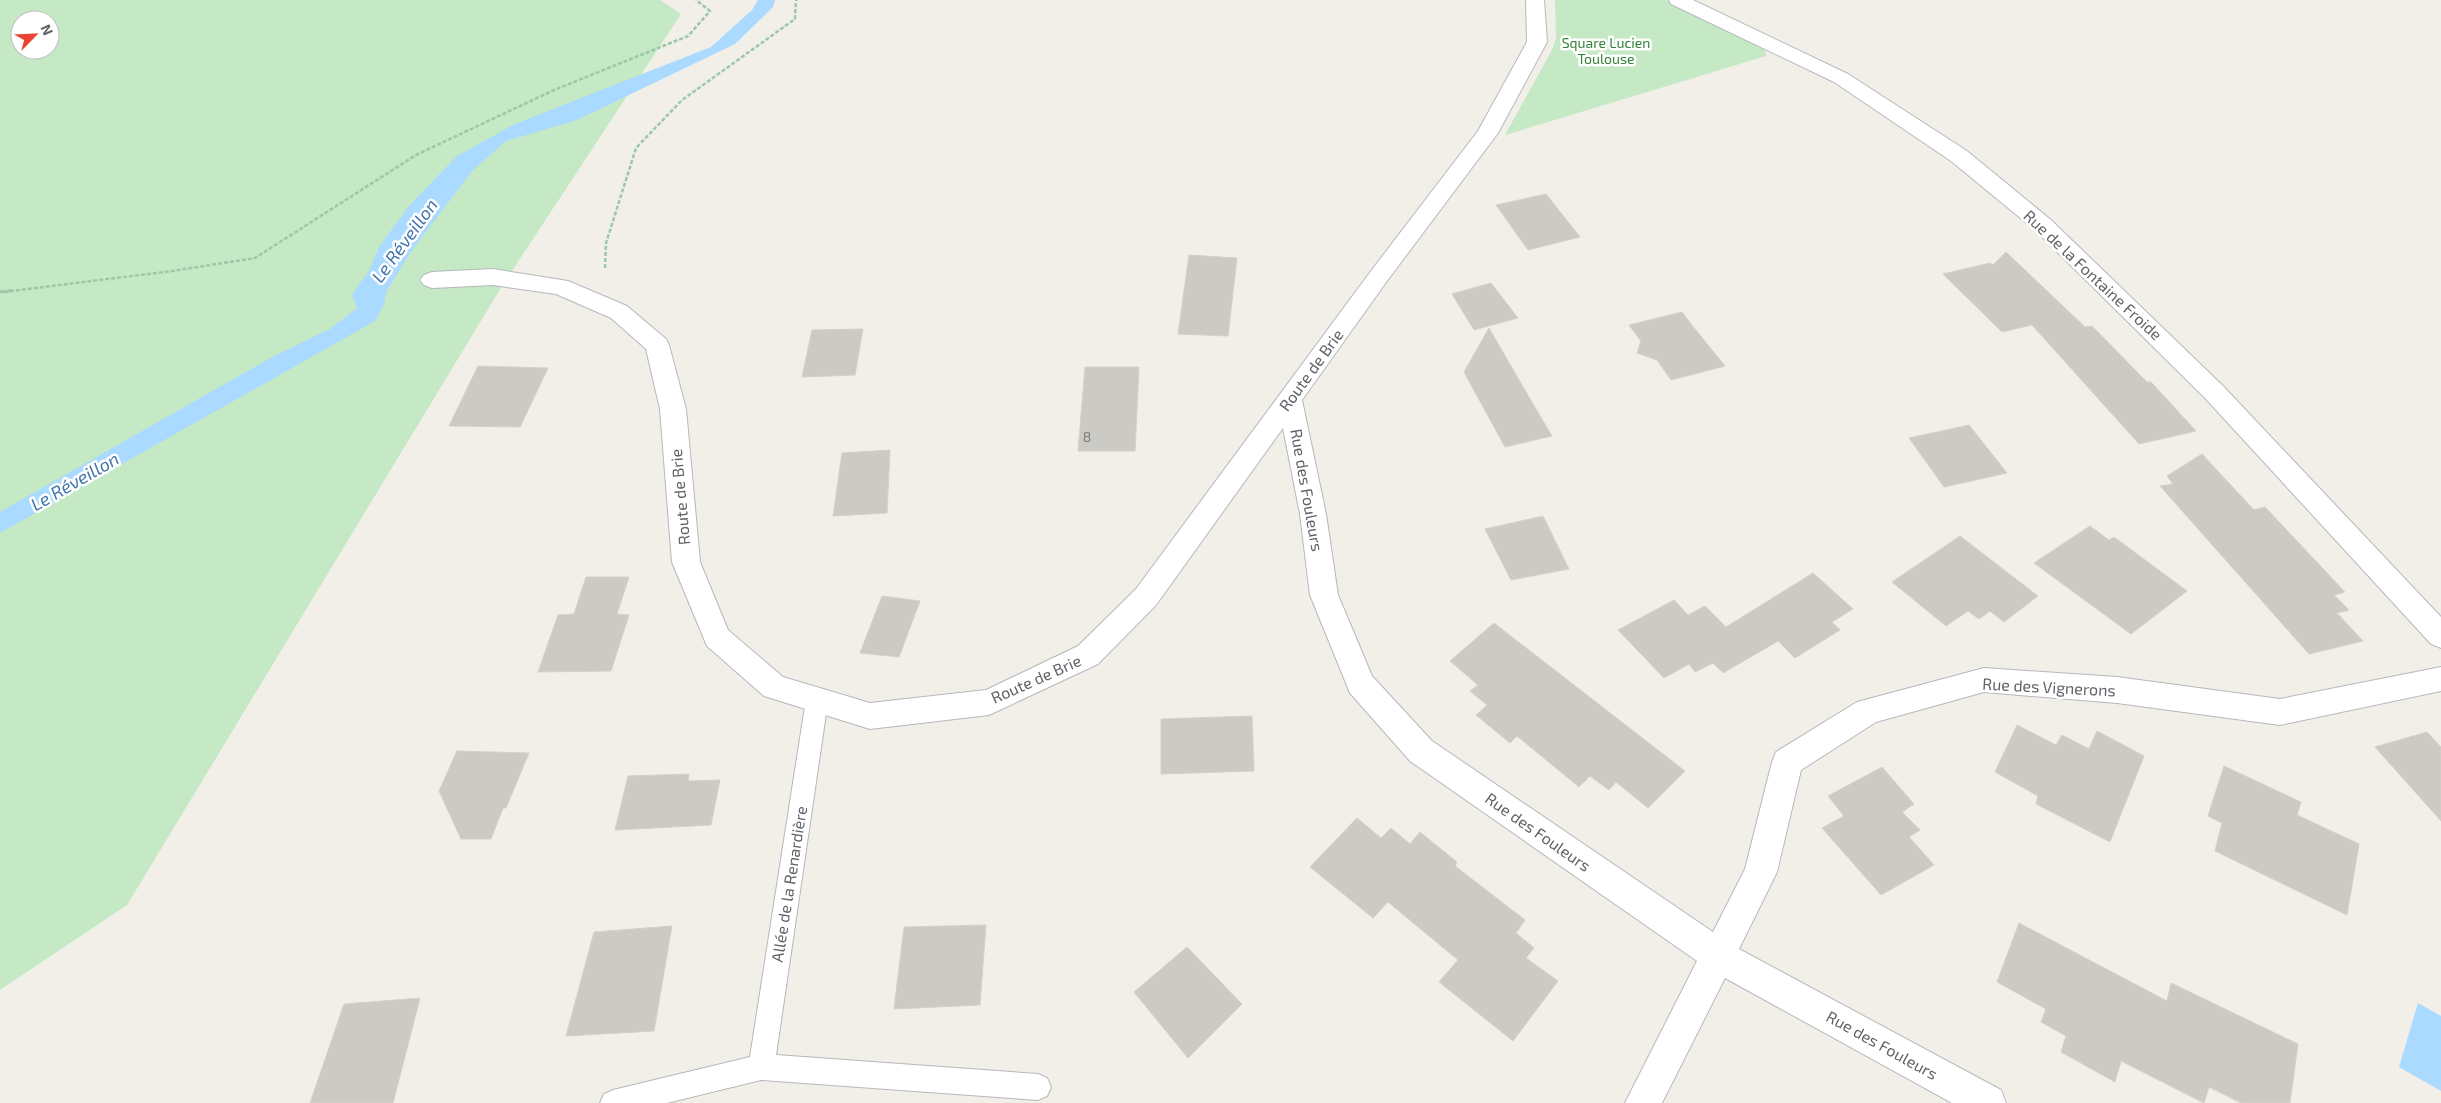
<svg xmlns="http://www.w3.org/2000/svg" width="2441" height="1103" font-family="'Exo 2',sans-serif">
  <rect width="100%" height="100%" fill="#f1efe8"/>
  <path fill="#c5e8c5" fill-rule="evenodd" d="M0,0H660L681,14L502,286L127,905L0,990ZM20,20H50V50H20Z
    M1555,0H1666L1764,47L1766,56L1505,135L1552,50L1556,38Z"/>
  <path fill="#aadaff" d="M758,0H775L773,7L735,44L577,120L506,141L472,171L410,253L386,292L384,304L375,321L0,533V512L274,356L330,329L357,308L352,294L369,271L379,247L409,206L457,156L515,124L711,47L752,10Z
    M2418,1003L2441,1016V1091L2399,1067Z"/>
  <path fill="#cccac5" stroke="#d6d1c6" d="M1546,194L1580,237L1528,250L1496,205Z
    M2006,252L2085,327L2092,326L2147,382H2151L2196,431L2139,444L2032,325L2002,332L1943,274L1990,263L1993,265Z
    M1189,255L1237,258L1228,336L1178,334Z
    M1491,283L1518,318L1474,330L1452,294Z
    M1682,312L1691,324L1725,366L1671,380L1657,360L1637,353L1641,341L1629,325Z
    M1489,328L1533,404L1552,436L1505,447L1464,372Z
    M863,329L855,375L802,377L812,330Z
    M478,366L548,368L520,427L449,426Z
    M1085,367H1139L1135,451H1078Z
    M1969,425L2007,473L1944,487L1909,438Z
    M890,450L887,513L833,516L842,453Z
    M2202,454L2254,510L2265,507L2345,592L2334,595L2349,610L2337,613L2363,641L2309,654L2160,486L2173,484L2167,476Z
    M1543,516L1569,569L1511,580L1485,529Z
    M2090,526L2109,540L2114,537L2187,591L2131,634L2034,563Z
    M1960,536L2038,596L2004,622L1990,611L1979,619L1968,611L1946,626L1892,582Z
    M1813,573L1853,609L1832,622L1840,630L1795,658L1778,641L1723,673L1713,663L1695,672L1689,664L1664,678L1618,630L1674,600L1688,615L1705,606L1726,627Z
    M586,577H629L617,614L629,615L611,671L538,672L558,615L574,614Z
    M882,596L920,601L899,657L860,653Z
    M1494,623L1685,771L1648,808L1616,782L1609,790L1590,776L1579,787L1517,736L1510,743L1476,715L1487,705L1470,691L1478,685L1450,661Z
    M1252,716L1254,771L1161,774V719Z
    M2017,725L2056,745L2062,735L2089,749L2097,731L2144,756L2110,842L2036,804L2038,796L1995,772Z
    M2427,732L2441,747V821L2375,747Z
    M457,751L529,753L506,808H503L491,839H461L439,791Z
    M2224,766L2301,802L2297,815L2359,844L2347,915L2215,851L2222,823L2208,816Z
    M1882,767L1914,804L1902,812L1920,830L1909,837L1934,865L1881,895L1822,828L1844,816L1828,796Z
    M689,774L688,781L720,780L711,825L615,830L628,776Z
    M1357,818L1381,838L1391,828L1410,844L1420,832L1457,862L1455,866L1525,920L1516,933L1534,948L1526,958L1558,981L1513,1041L1439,982L1458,960L1388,902L1373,918L1310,867Z
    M2019,923L2167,1001L2171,983L2298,1044L2290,1103H2241L2209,1087L2204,1103L2121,1061L2115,1082L2061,1052L2066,1036L2041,1022L2046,1009L1997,982Z
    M986,925L980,1005L894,1009L904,927Z
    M672,926L654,1031L566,1036L594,932Z
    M1187,947L1242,1004L1188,1058L1134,992Z
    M420,998L393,1103H310L344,1004Z"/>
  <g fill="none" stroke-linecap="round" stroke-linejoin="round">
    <defs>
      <path id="lane" d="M817,691L825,693L828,700L776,1055L1038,1074L1047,1078L1051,1087L1047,1096L1038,1100L761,1080L667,1103H600L604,1094L613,1090L750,1057L806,700L809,693Z"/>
      <path id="street" d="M1526,0H1544L1547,42L1498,133L1387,281L1302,400L1326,514L1338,595L1372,676L1432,741L1713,932L1745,869L1772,762L1776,752L1857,702L1984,668L2117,677L2280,699L2441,667V691L2280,725L2117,703L1984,692L1876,722L1801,770L1777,872L1739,949L2001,1090L2006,1103H1952L1725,978L1662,1103H1625L1697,961L1410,761L1350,693L1310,595L1300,514L1283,428L1156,605L1098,664L989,715L870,729L764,696L707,646L672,562L660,409L646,349L611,318L556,294L493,285L432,288L424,285L420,280L424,275L432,272L493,269L568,281L627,306L666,339L669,345L686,409L700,562L728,630L783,677L870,703L986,690L1078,646L1136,589L1371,271L1478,131L1527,42Z
        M1669,0H1693L1848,74L1967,151L2051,220L2223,386L2441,617V648L2431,644L2205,398L2035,230L1951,161L1834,82L1671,4Z"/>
    </defs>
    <use href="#lane" stroke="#b5b8bc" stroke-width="2"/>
    <use href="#street" stroke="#b5b8bc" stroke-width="2"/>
    <path stroke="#9cc7a9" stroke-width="2.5" stroke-dasharray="4 2" stroke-linecap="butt" d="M605,268L606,243L636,148L682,100L795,19L796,0
      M4,292L172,271L255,258L416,155L554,90L688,36L710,11L696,0"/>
    <path stroke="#9cc7a9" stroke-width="3" stroke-dasharray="5 2.5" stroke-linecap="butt" d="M0,292L14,290"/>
    <use href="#lane" fill="#fff" fill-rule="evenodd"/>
    <use href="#street" fill="#fff" fill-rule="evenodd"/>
  </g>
  <g text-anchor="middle" stroke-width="5" stroke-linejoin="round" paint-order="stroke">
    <g font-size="14" fill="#348238" stroke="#fff">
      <text x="1606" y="48">Square Lucien<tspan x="1606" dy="16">Toulouse</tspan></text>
    </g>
    <g font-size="14" fill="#7a7d7f">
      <text x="1087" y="442">8</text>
    </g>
    <g font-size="16" fill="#5f6368" stroke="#fff">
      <text transform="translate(2093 275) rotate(43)" y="6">Rue de la Fontaine Froide</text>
      <text transform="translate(1311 370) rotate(-54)" y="6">Route de Brie</text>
      <text transform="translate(1307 490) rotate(80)" y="6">Rue des Fouleurs</text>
      <text transform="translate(680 497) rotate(-95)" y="6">Route de Brie</text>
      <text transform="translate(1036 679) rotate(-24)" y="6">Route de Brie</text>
      <text transform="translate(2049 687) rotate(3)" y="6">Rue des Vignerons</text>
      <text transform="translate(1538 832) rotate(35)" y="6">Rue des Fouleurs</text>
      <text transform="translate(789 884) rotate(-81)" y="6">Allée de la Renardière</text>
      <text transform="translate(1882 1045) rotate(29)" y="6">Rue des Fouleurs</text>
    </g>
    <g font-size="18" font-style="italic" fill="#4174aa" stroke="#fff">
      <text transform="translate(405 241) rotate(-54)" y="6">Le Réveillon</text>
      <text transform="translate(75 482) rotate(-30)" y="6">Le Réveillon</text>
    </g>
  </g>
  <g transform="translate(35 35) rotate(66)"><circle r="24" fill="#ffffff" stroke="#bfc1c3"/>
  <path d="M0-4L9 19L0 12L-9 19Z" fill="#ea4335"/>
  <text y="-8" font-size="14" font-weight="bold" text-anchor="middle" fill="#5f6368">N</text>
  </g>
</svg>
